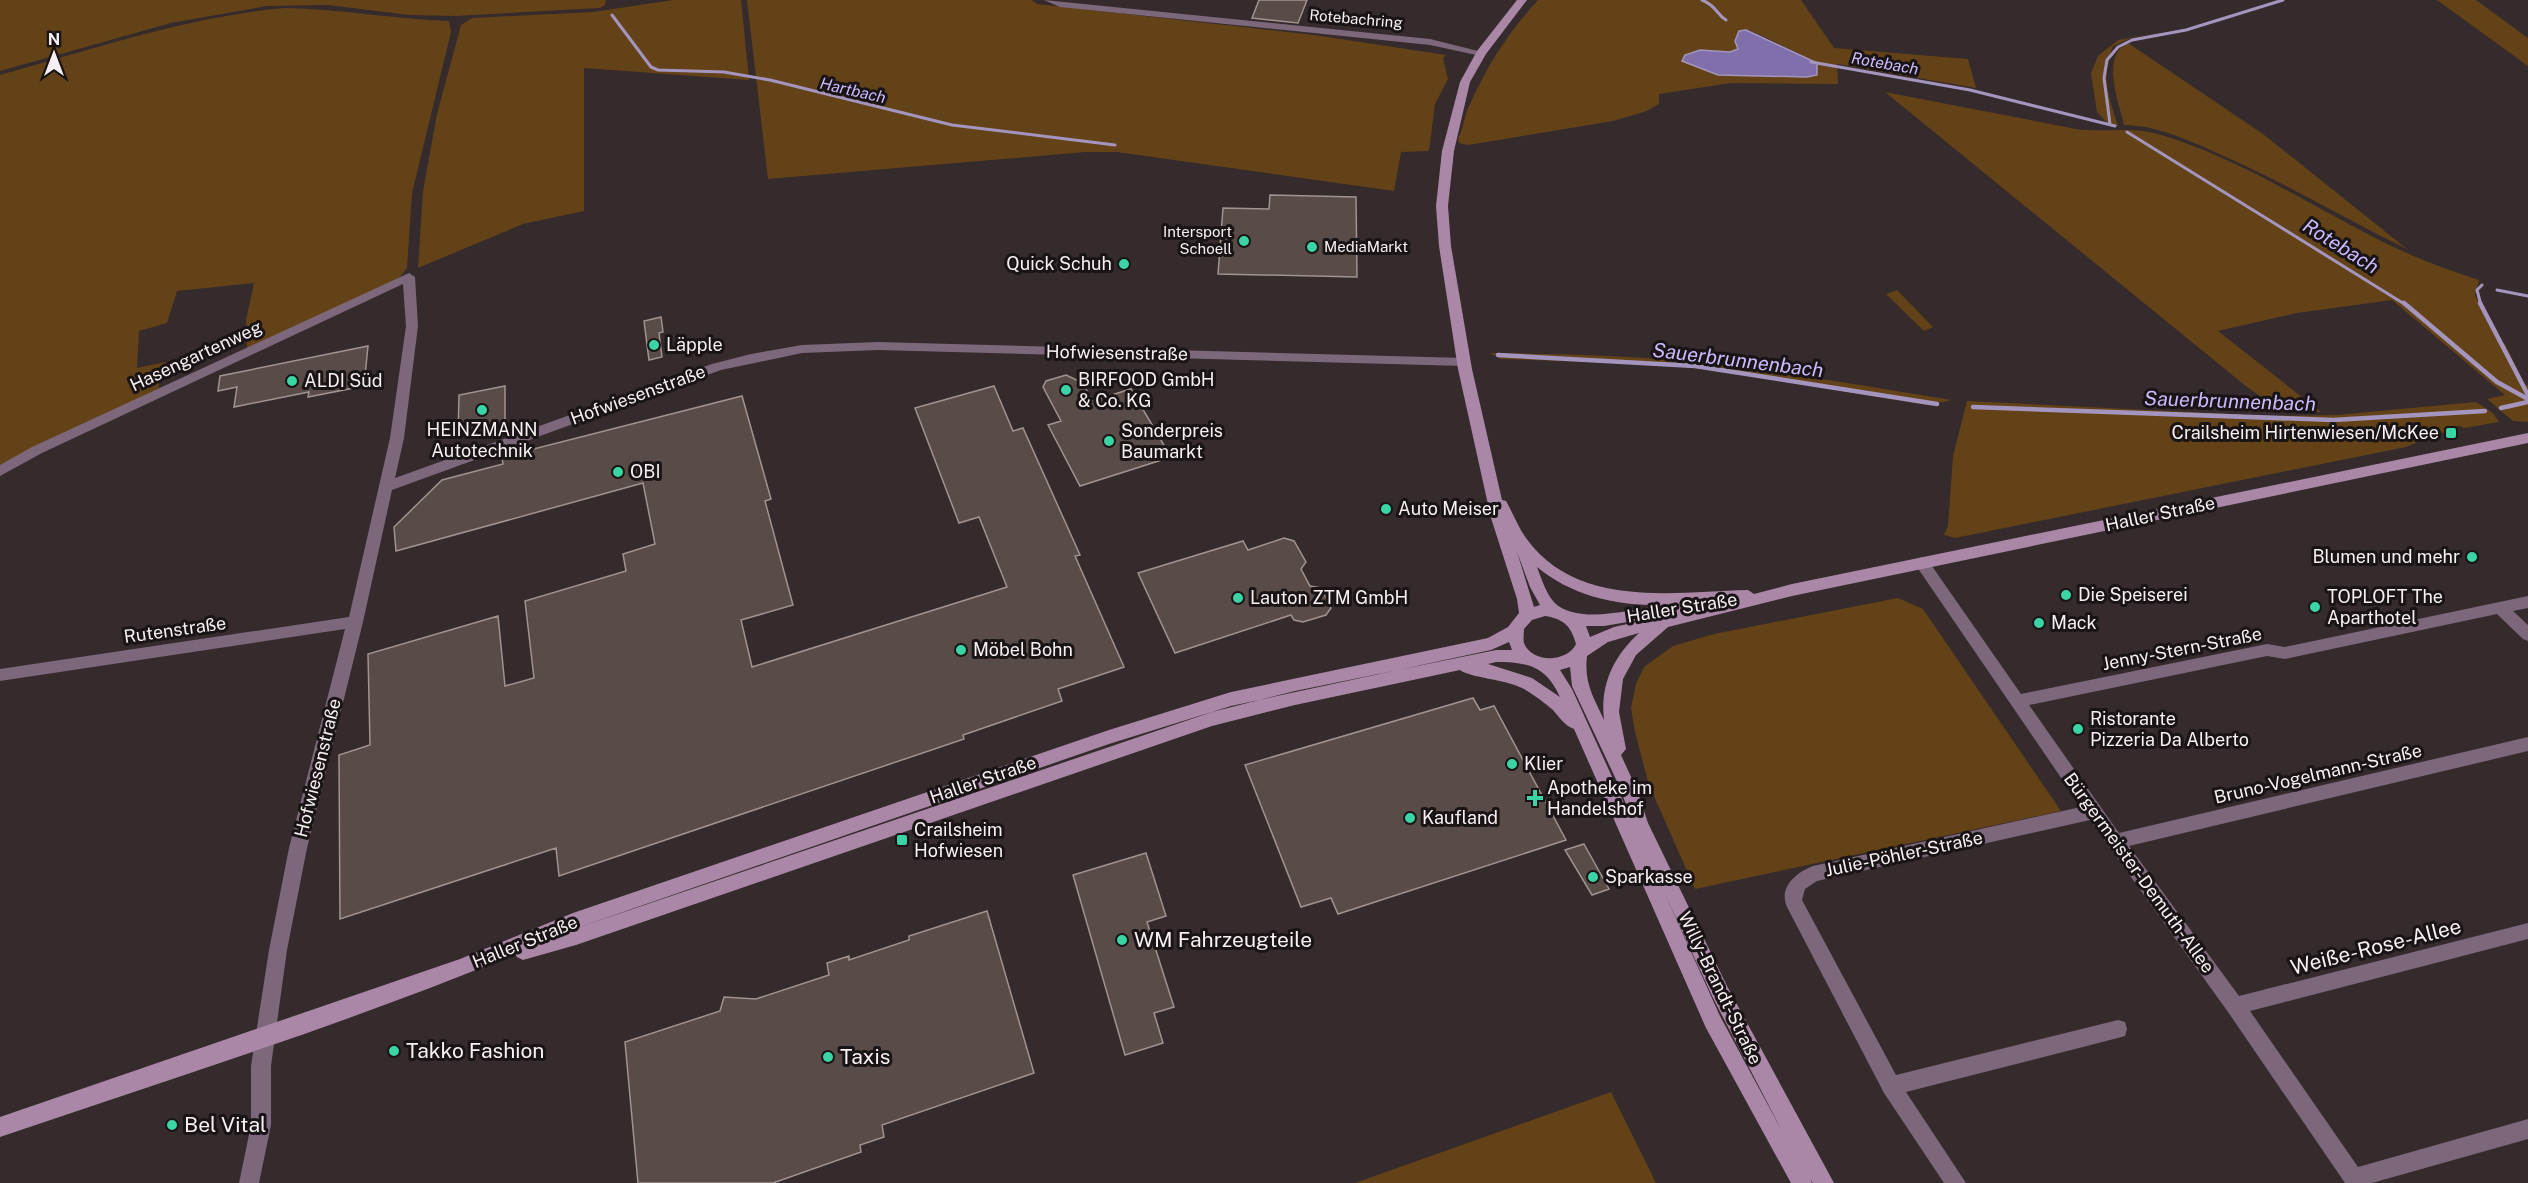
<svg xmlns="http://www.w3.org/2000/svg" width="2528" height="1183" font-family="'Public Sans',sans-serif">
  <rect width="100%" height="100%" fill="#352a2c"/>
  <path fill="#644217" fill-rule="evenodd" d="M0,0H606L605,5L600,8L456,16L410,15L328,5L267,6L171,23L0,71Z
    M673,0H741L749,80L584,68V211L523,224L418,268L423,191L437,114L461,25L472,18L593,12Z
    M747,0H1032L1037,4L1314,35L1446,55L1443,58L1448,79L1435,104L1429,151L1401,152L1394,191L1117,152H1085L768,179Z
    M1538,0H1801L1834,48L1968,59L1976,88L1837,64L1838,84L1731,83L1659,94V104L1647,111L1613,121L1468,145L1459,143L1458,139C1464,128 1464,115 1470,104C1487,66 1509,31 1538,0ZM1749,30L1800,54L1816,76H1738L1700,50L1731,52L1738,49L1735,41L1739,31Z
    M2437,0H2476L2528,38V66Z
    M285,8C340,9 394,19 449,21L451,32L412,193L407,268L399,278L247,349L246,320L254,283L177,291L167,323L139,331L137,368L166,362L158,389L0,465V75C94,49 187,17 285,8Z
    M2171,30L2131,38L2113,46C2101,79 2108,94 2118,126L2111,127L2097,112L2091,73L2098,56L2118,40Z
    M2128,43L2263,134L2407,249C2343,218 2282,181 2217,153C2188,140 2156,125 2124,125C2119,103 2100,55 2128,43Z
    M1885,92L2076,129C2103,133 2131,126 2158,134C2237,157 2308,204 2381,241C2413,257 2445,269 2479,280L2475,295L2498,341L2505,344L2525,385H2528V422L2513,421L2487,399L2505,395L2392,300L2297,313L2218,331L2321,412H2283L2247,387Z
    M1897,290L1933,327L1924,331L1886,294Z
    M1490,353C1553,354 1617,355 1681,361C1772,370 1862,385 1952,400L1927,405L1716,370L1649,364L1501,359Z
    M1967,401L2269,416L2337,415L2476,402L2493,413L2499,422L2464,428L2460,426L2449,428L2451,431L2436,434L2406,447L1955,538L1944,535L1948,526L1953,456Z
    M1898,598L1923,609L2061,811L1695,889L1649,785L1635,732L1631,708L1636,684L1644,667L1673,646L1714,634Z
    M1611,1092L1656,1183H1355Z"/>
  <path fill="#806faa" stroke="#a495bf" stroke-width="1.5" d="M1746,30L1817,63V75L1807,77L1718,75L1682,61L1685,55L1700,50L1730,52L1738,49L1735,41L1739,31Z"/>
  <g fill="none" stroke-linecap="round" stroke-linejoin="round">
    <path stroke="#a495bf" stroke-width="3" d="M1702,0C1717,6 1716,14 1726,20
      M612,15L651,67L658,70L724,72L770,80L952,125L1115,145
      M1811,62L1970,90L2115,126
      M2110,124L2104,78L2107,60L2118,47L2132,40L2186,30L2283,0
      M2127,132L2406,305
      M2497,290L2528,296
      M2481,305L2477,290L2482,285"/>
    <path stroke="#a495bf" stroke-width="4.5" d="M2404,303L2497,382L2528,399
      M2480,303L2528,395
      M1498,355L1695,366L1937,404
      M1973,407L2333,420L2485,411
      M2501,408L2528,402"/>
  </g>
  <path fill="#584b48" stroke="#a1938f" stroke-width="1.5" d="M1259,0H1307L1298,23L1252,18Z
    M1270,195L1356,197L1357,277L1218,274L1223,208L1269,209Z
    M661,317L663,332L659,333L662,357L649,360L644,321Z
    M368,346L364,386L308,397L309,392L234,407L237,387L218,391L220,376Z
    M1066,375L1083,383L1092,401L1131,389L1171,457L1080,486L1048,425L1061,421L1043,387L1046,381Z
    M505,386V424L458,434L459,395Z
    M994,386L1013,431L1023,428L1080,555L1075,556L1124,667L1058,689L1062,701L963,735L964,739L559,876L556,848L340,919L339,755L370,745L368,654L498,616L505,686L534,678L525,601L626,571L623,554L655,544L643,483L396,551L394,527L442,480L503,464L502,457L742,396L771,499L765,501L793,605L741,620L752,667L1007,587L979,517L959,523L915,408Z
    M1284,538L1294,541L1306,562L1301,569L1310,586L1321,588L1331,608L1326,615L1303,622L1294,620L1291,615L1175,653L1138,573L1243,541L1248,550Z
    M1473,698L1480,710L1494,706L1566,840L1338,914L1331,898L1301,907L1245,765Z
    M1584,844L1609,889L1592,895L1565,850Z
    M1146,853L1166,916L1147,922L1174,1007L1154,1013L1163,1043L1125,1055L1073,875Z
    M987,911L1034,1073L882,1125L884,1137L860,1145L861,1152L773,1183H638L625,1042L720,1011L724,997L756,999L829,975L827,963L849,956V960L909,940V936Z"/>
  <g fill="none" stroke-linecap="round" stroke-linejoin="round">
    <path fill="#7d677b" fill-rule="evenodd" d="M1044,0L1430,39L1486,53L1481,56L1430,45L1060,7Z
      M409,273L415,277L418,326L404,438L395,478L712,364L751,354L802,345L878,342L1464,358L1470,362L1464,366L878,350L802,353L721,370L392,490L363,622L307,848L287,950L271,1066V1125L259,1183H239L251,1125V1066L269,950L289,848L345,629L0,681V669L349,617L390,438L406,326L403,284L42,453L0,476V465L32,447Z
      M1922,557L1927,559L2021,694L2267,644L2285,647L2528,596V608L2513,611L2528,625V641L2523,639L2497,614L2285,659L2267,656L2029,705L2119,833L2528,737V751L2129,846L2239,996L2528,923V939L2250,1011L2358,1167L2528,1119V1139L2372,1183H2345L2228,1012L2090,820L1817,881L1805,889L1802,900L1896,1075L2118,1020L2125,1022L2127,1029L2125,1036L2118,1038L1906,1092L1966,1183H1944L1884,1093L1787,907C1778,887 1797,872 1813,866L2081,807L1917,567L1915,563L1917,559Z"/>
    <path fill="#aa87a6" fill-rule="evenodd" d="M1517,0H1527L1486,54L1470,82L1454,151L1448,206L1451,246L1472,369L1502,500L1506,501C1513,513 1518,527 1526,538C1577,609 1673,592 1748,590L1754,594L1792,584L2528,433V443L1792,596L1668,627L1636,655L1623,679L1619,712L1626,749L1621,755L1637,790L1648,823L1727,986L1834,1183H1813L1811,1180L1812,1183H1791L1706,1028L1574,729C1565,726 1559,717 1553,710C1543,702 1533,694 1522,688C1504,679 1471,678 1460,670L1295,705L1212,726L576,945L523,960L517,957L515,954C347,1024 172,1078 0,1137V1117L460,959L573,913L1109,730L1231,692L1488,638L1508,627L1519,613L1517,599L1491,518L1458,369L1439,246L1436,206L1442,151L1460,82L1477,51ZM1517,552L1530,587L1540,605L1534,607ZM1537,567C1572,596 1617,606 1662,605C1633,609 1586,623 1560,607C1548,600 1542,580 1537,567ZM1721,603L1691,610V604ZM1545,616C1564,619 1571,626 1576,644C1568,662 1532,664 1524,643C1523,640 1524,633 1524,629L1532,620ZM1663,616L1614,627L1590,637L1586,626H1604ZM1639,633C1613,657 1600,685 1604,720C1593,696 1584,683 1587,656L1608,642ZM1509,642L1512,650H1496L1295,691L1212,712L574,929L1109,744L1231,706L1491,650ZM1496,662C1528,662 1546,666 1560,697L1532,678L1488,664ZM1570,667L1572,686L1621,790L1629,814L1572,689L1560,670ZM1664,892L1713,998L1781,1129L1720,1016Z"/>
  </g>
  <g fill="#3ad4a5" stroke="#191415" stroke-width="2">
    <circle cx="1244" cy="241" r="6"/>
    <circle cx="1312" cy="247" r="6"/>
    <circle cx="1124" cy="264" r="6"/>
    <circle cx="654" cy="345" r="6"/>
    <circle cx="292" cy="381" r="6"/>
    <circle cx="1066" cy="390" r="6"/>
    <circle cx="482" cy="410" r="6"/>
    <rect x="2445" y="427" width="12" height="12" rx="3"/>
    <circle cx="1109" cy="441" r="6"/>
    <circle cx="618" cy="472" r="6"/>
    <circle cx="1386" cy="509" r="6"/>
    <circle cx="2472" cy="557" r="6"/>
    <circle cx="2066" cy="595" r="6"/>
    <circle cx="1238" cy="598" r="6"/>
    <circle cx="2315" cy="607" r="6"/>
    <circle cx="2039" cy="623" r="6"/>
    <circle cx="961" cy="650" r="6"/>
    <circle cx="2078" cy="729" r="6"/>
    <circle cx="1512" cy="764" r="6"/>
    <path d="M1532 789h6v6h6v6h-6v6h-6v-6h-6v-6h6z"/>
    <circle cx="1410" cy="818" r="6"/>
    <rect x="896" y="834" width="12" height="12" rx="3"/>
    <circle cx="1593" cy="877" r="6"/>
    <circle cx="1122" cy="940" r="6"/>
    <circle cx="394" cy="1051" r="6"/>
    <circle cx="828" cy="1057" r="6"/>
    <circle cx="172" cy="1125" r="6"/>
  </g>
  <g text-anchor="middle" stroke-width="6" stroke-linejoin="round" paint-order="stroke">
    <g font-size="15" fill="#f7eff1" stroke="#191415">
      <text transform="translate(1356 19) rotate(5)" y="5">Rotebachring</text>
    </g>
    <g font-size="15" fill="#f7eff1" stroke="#191415" text-anchor="end">
      <text x="1232" y="237">Intersport<tspan x="1232" dy="17">Schoell</tspan></text>
      <text x="1324" y="252" text-anchor="start">MediaMarkt</text>
    </g>
    <g font-size="16" font-style="italic" fill="#ccbafe" stroke="#191415">
      <text transform="translate(1885 63) rotate(10)" y="6">Rotebach</text>
      <text transform="translate(853 90) rotate(13)" y="6">Hartbach</text>
    </g>
    <g font-size="18" fill="#f7eff1" stroke="#191415" text-anchor="start">
      <text x="1112" y="270" text-anchor="end">Quick Schuh</text>
      <text x="666" y="351">Läpple</text>
      <text x="1078" y="386">BIRFOOD GmbH<tspan x="1078" dy="21">&amp; Co. KG</tspan></text>
      <text x="304" y="387">ALDI Süd</text>
      <text x="482" y="436" text-anchor="middle">HEINZMANN<tspan x="482" dy="21">Autotechnik</tspan></text>
      <text x="1121" y="437">Sonderpreis<tspan x="1121" dy="21">Baumarkt</tspan></text>
      <text x="2439" y="439" text-anchor="end">Crailsheim Hirtenwiesen/McKee</text>
      <text x="630" y="478">OBI</text>
      <text x="1398" y="515">Auto Meiser</text>
      <text x="2460" y="563" text-anchor="end">Blumen und mehr</text>
      <text x="2078" y="601">Die Speiserei</text>
      <text x="2327" y="603">TOPLOFT The<tspan x="2327" dy="21">Aparthotel</tspan></text>
      <text x="1250" y="604">Lauton ZTM GmbH</text>
      <text x="2051" y="629">Mack</text>
      <text x="973" y="656">Möbel Bohn</text>
      <text x="2090" y="725">Ristorante<tspan x="2090" dy="21">Pizzeria Da Alberto</tspan></text>
      <text x="1524" y="770">Klier</text>
      <text x="1547" y="794">Apotheke im<tspan x="1547" dy="21">Handelshof</tspan></text>
      <text x="1422" y="824">Kaufland</text>
      <text x="914" y="836">Crailsheim<tspan x="914" dy="21">Hofwiesen</tspan></text>
      <text x="1605" y="883">Sparkasse</text>
    </g>
    <g font-size="18" fill="#f7eff1" stroke="#191415">
      <text transform="translate(1117 353) rotate(1)" y="6">Hofwiesenstraße</text>
      <text transform="translate(196 356) rotate(-25)" y="6">Hasengartenweg</text>
      <text transform="translate(638 395) rotate(-20)" y="6">Hofwiesenstraße</text>
      <text transform="translate(2160 514) rotate(-12)" y="6">Haller Straße</text>
      <text transform="translate(1682 608) rotate(-9)" y="6">Haller Straße</text>
      <text transform="translate(175 630) rotate(-8)" y="6">Rutenstraße</text>
      <text transform="translate(2182 649) rotate(-11)" y="6">Jenny-Stern-Straße</text>
      <text transform="translate(318 768) rotate(-76)" y="6">Hofwiesenstraße</text>
      <text transform="translate(2318 774) rotate(-13)" y="6">Bruno-Vogelmann-Straße</text>
      <text transform="translate(983 780) rotate(-19)" y="6">Haller Straße</text>
      <text transform="translate(1904 854) rotate(-12)" y="6">Julie-Pöhler-Straße</text>
      <text transform="translate(2139 873) rotate(54)" y="6">Bürgermeister-Demuth-Allee</text>
      <text transform="translate(525 942) rotate(-22)" y="6">Haller Straße</text>
      <text transform="translate(1720 988) rotate(64)" y="6">Willy-Brandt-Straße</text>
    </g>
    <g font-size="20" font-style="italic" fill="#ccbafe" stroke="#191415">
      <text transform="translate(2341 246) rotate(32)" y="7">Rotebach</text>
      <text transform="translate(1738 360) rotate(7)" y="7">Sauerbrunnenbach</text>
      <text transform="translate(2230 401) rotate(2)" y="7">Sauerbrunnenbach</text>
    </g>
    <g font-size="21" fill="#f7eff1" stroke="#191415" text-anchor="start">
      <text x="1134" y="947">WM Fahrzeugteile</text>
      <text x="406" y="1058">Takko Fashion</text>
      <text x="840" y="1064">Taxis</text>
      <text x="184" y="1132">Bel Vital</text>
    </g>
    <g font-size="21" fill="#f7eff1" stroke="#191415">
      <text transform="translate(2376 947) rotate(-14)" y="7">Weiße-Rose-Allee</text>
    </g>
  </g>
  <g transform="translate(54 54)" stroke="#191415" stroke-width="4.5" paint-order="stroke">
  <path d="M0-4.5L10 22L0 15L-10 22Z" fill="#f7eff1"/>
  <text y="-9" font-size="16" font-weight="bold" text-anchor="middle" fill="#f7eff1">N</text>
  </g>
</svg>
